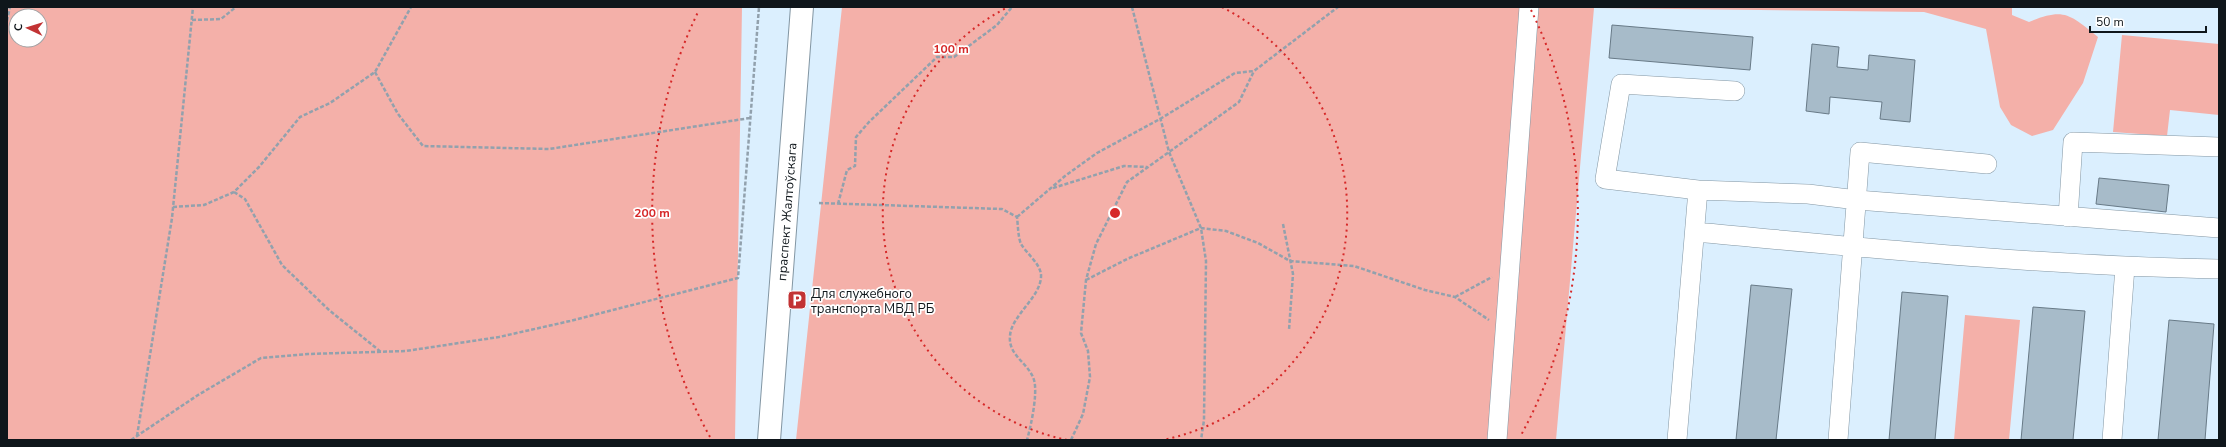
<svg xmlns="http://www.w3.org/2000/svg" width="2226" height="447" font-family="'Nunito Sans',sans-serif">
  <rect width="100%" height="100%" fill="#dbeffe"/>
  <path fill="#f4b0a9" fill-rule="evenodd" d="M7,7H742L735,440H7ZM16,16H40V40H16Z
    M842,7H2012V15L2029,22C2065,7 2070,15 2098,37L2083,83L2053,130L2032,136L2011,125L2000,107L1986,29L1924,12L1594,8L1556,440H796Z
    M2122,35L2219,44V115L2170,110L2167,136L2113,132Z
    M1965,315L2020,320L2009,440H1954Z"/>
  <path fill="#a7bbc9" stroke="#687a87" d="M1612,25L1753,37L1750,70L1609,58Z
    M1812,44L1839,47L1837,67L1868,70L1869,55L1915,60L1910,122L1880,119L1882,102L1830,97L1829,114L1806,111Z
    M2099,178L2169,185L2166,212L2096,204Z
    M1751,285L1792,289L1776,440H1736Z
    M1902,292L1948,296L1935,440H1889Z
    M2033,307L2085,311L2073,440H2021Z
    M2169,320L2214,324L2205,440H2158Z"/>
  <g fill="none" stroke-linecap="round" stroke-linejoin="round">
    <defs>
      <path id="minor" d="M1698,190L1605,179L1621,84L1735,91
        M2068,217L2073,142L2219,147
        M1695,232C1869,248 2044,266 2219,269
        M1497,440L1529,7
        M1677,440L1698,190L1808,194L1857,200L2219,228
        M1838,440L1860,152L1987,164
        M2112,440L2125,267"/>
      <g id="major">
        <path id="s1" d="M769,440L802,7"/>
      </g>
    </defs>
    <use href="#minor" stroke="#8396a3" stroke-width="20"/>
    <use href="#major" stroke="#8396a3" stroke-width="24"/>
    <path stroke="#92a1ad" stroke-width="2.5" stroke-dasharray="4 2" stroke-linecap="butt" d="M1132,7L1169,152L1201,228L1206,261L1204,420L1201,440
      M192,20L221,19L236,7
      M7,21L10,7
      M375,72L398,114L423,146L549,149L750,118
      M1053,188L1124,166L1147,167
      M234,192L245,199L282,265L329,310L381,352
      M819,203L1002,209L1017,217C1018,225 1018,237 1021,244C1027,254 1042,265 1041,277C1040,298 1011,316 1010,336C1008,356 1029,363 1034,380C1038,393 1031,426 1027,440
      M838,204L847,170L855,166L856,137L869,122L937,57H954L997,25L1012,7
      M173,207L204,205L234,192L259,167L300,117L330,103L375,72L411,7
      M1017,217L1065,176L1097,153L1160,119L1235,73L1254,71L1338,7
      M1283,224L1293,274L1289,330
      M1086,280L1127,259L1201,228L1226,231L1258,243L1290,261L1354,266L1425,290L1455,297L1489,320
      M1455,297L1492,277
      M137,436L172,218L193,7
      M131,440L198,395L261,358L308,354L406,351L499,337L570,321L738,278L759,7
      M1071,440L1083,414L1090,377L1088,351L1081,333L1086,280L1096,244L1127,182L1239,102L1254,71"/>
    <use href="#minor" stroke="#fff" stroke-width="19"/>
    <use href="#major" stroke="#fff" stroke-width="22"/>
  </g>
  <g fill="none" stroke="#d62828" stroke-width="2" stroke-dasharray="2 4">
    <path d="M1067 440A232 232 0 0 1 1008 7M1222 7A232 232 0 0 1 1163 440"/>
    <path d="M710 437A463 463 0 0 1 699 10M1531 10A463 463 0 0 1 1520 437"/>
  </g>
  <defs>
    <symbol id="parking-square" viewBox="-11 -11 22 22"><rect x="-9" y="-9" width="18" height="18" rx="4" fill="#c23334" stroke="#fff"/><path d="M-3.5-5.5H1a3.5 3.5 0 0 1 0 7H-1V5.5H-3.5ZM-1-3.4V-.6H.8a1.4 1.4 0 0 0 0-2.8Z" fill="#fff"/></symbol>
  </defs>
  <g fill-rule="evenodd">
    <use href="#parking-square" x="786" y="289" width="22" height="22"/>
  </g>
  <g text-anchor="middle" stroke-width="3.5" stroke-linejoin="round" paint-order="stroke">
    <g font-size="13" fill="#0f161b" stroke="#fff">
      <text dy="5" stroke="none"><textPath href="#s1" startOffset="229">праспект Жалтоўскага</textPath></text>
    </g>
    <g font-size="13" fill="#0f161b" stroke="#fff" text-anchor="start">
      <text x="811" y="298">Для служебного<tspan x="811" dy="15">транспорта МВД РБ</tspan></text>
    </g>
  </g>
  <circle cx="1115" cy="213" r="6" fill="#d62828" stroke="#fff" stroke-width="2"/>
  <g font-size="12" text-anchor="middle" font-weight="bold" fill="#d62828" stroke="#fff" stroke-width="3.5" stroke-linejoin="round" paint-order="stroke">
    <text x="951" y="53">100 m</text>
    <text x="652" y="217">200 m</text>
  </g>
  <rect width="2226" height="447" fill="none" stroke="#0f161b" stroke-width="16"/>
  <g transform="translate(28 28) rotate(274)"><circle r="19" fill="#ffffff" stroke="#9fa2a4"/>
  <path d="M0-3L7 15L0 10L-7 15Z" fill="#c23334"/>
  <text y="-6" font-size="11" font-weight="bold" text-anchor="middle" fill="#0f161b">С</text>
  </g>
  <path d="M2090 26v6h116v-6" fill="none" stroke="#0f161b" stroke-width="2"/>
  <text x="2096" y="26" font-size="12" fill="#0f161b" stroke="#ffffff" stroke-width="3" paint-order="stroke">50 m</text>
</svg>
